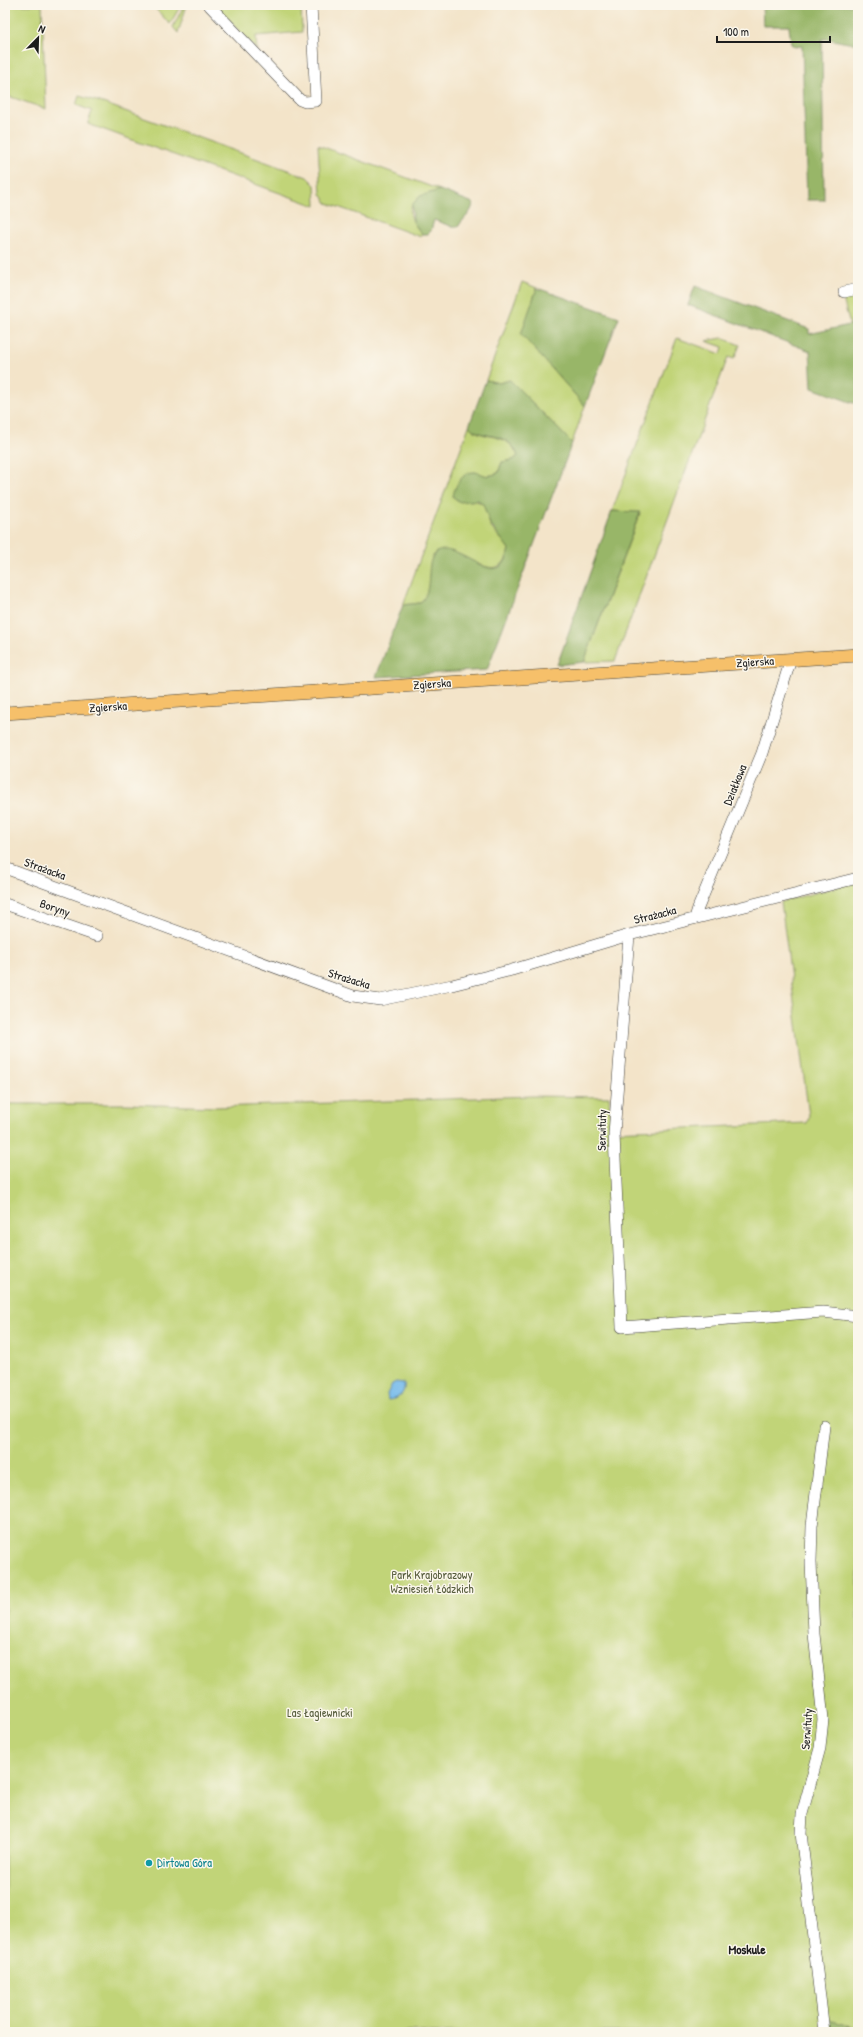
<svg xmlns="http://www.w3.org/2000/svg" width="863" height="2037" font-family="'Patrick Hand',sans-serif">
  <rect width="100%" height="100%" fill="#fbf7ec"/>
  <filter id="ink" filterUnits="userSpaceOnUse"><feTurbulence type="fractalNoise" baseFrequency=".025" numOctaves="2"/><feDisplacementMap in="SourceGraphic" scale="8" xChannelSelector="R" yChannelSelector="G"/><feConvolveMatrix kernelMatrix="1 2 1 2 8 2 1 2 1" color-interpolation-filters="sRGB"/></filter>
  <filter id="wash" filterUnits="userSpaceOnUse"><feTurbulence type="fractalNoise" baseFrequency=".012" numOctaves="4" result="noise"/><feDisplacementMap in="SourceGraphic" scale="16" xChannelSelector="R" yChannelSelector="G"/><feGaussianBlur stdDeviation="0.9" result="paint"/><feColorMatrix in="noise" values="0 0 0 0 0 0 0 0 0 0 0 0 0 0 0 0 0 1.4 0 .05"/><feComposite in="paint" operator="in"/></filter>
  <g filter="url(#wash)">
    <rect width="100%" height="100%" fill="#f3e4c9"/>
    <path fill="#c1d478" stroke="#6e784a" d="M5,5H42L46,109L5,95Z
      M152,5H181L170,24Z
      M184,5H187L178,33L173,27Z
      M214,5H301L302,32L256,36L257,50Z
      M79,96L100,102L307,177L315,185L316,206L88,124L92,111L76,105Z
      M318,145L440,190C413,198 399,208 422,234L421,237L327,203L321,194Z
      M522,282L537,288L522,334L585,406L572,443L510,380L499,383L486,380Z
      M858,292V323L850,325L843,299L853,296L852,293Z
      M677,338L721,354L723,347L706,341L722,338L740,345L734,359L728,357L615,661L584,662L640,513L612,511Z
      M469,426C482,442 507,429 518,456L513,460L502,462L498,473C488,477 484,476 475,472L463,477L471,501C492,500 484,519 493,530C499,537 505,542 509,549C503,580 481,565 462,556L430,570L428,590L426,596L420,603L403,605Z
      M858,881V2032H5V1104H126L217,1107L532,1096L609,1097L612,1131L807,1123L809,1116L781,902Z"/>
    <path fill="#98b668" stroke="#5a6942" d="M762,5H858V43C846,45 834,38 822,39L824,200H807L802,46L795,47L791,44L789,26H763Z
      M440,190L473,203C472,214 463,218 458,227H453L434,220L431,231L428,234H422L413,222L412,205L420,196Z
      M695,286L809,329V334L858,323V402L853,403L812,388L810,351L688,305Z
      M537,288L619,317L585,406L521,334Z
      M486,380L499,383L510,380L572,443L487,670L376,677L403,605L420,603C435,590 423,561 437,552C458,539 501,597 509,549L490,524L483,504L478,500L460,502L453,497C454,487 462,472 474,472C486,473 483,479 498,473L502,462L513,460L518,456C508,429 482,441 469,426Z
      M612,511L640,512L584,662L557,665Z
      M825,2019L858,2028V2032H827Z"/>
    <path fill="#75baeb" stroke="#486b84" d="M396,1382L404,1383C406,1394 398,1399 388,1400L387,1394L392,1384Z"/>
  </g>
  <g filter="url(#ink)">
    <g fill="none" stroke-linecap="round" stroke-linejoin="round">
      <defs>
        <path id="minor" d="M209,5L300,100L305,102L316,101L311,5
          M844,292L858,289
          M5,868L353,996L380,1000L452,985L512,970L629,935L858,878
          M5,904L97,936
          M695,918L698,908L762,753L791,659
          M629,935L614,1134L622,1327L823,1312L858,1316
          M824,1426L812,1526L811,1562L814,1634L823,1719L820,1748L802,1814L801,1833L824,2032"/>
        <path id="major" d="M5,713L858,655"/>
      </defs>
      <use href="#minor" stroke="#3c3a36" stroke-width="12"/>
      <use href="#major" stroke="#3c3a36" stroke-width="14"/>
      <use href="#minor" stroke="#fff" stroke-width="11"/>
      <use href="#major" stroke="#f6c06b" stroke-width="13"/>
    </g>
  </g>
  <circle fill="#0f9aa8" stroke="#fbf7ec" stroke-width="1.5" cx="149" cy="1863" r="4"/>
  <g text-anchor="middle" stroke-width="3" stroke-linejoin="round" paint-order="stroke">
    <g font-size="12" fill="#1c1c1c" stroke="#fbf7ec">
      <text transform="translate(755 662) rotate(-4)" y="4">Zgierska</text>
      <text transform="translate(432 684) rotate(-4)" y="4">Zgierska</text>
      <text transform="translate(108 707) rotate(-4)" y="4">Zgierska</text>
      <text transform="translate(735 785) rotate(-68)" y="4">Działkowa</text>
      <text transform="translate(45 869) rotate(20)" y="4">Strażacka</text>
      <text transform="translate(55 908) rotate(19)" y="4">Boryny</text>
      <text transform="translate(655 915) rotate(-14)" y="4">Strażacka</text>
      <text transform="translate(349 979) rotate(17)" y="4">Strażacka</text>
      <text transform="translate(602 1130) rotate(-89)" y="4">Serwituty</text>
      <text transform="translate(807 1729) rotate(-86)" y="4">Serwituty</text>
    </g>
    <g font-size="12" fill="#565c3c" stroke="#fbf7ec">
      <text x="432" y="1579">Park Krajobrazowy<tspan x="432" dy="14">Wzniesień Łódzkich</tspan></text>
      <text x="320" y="1717">Las Łagiewnicki</text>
    </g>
    <g font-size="12" fill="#0d838f" stroke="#fbf7ec" text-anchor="start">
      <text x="157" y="1867">Dirtowa Góra</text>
    </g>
    <g font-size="13" font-weight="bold" fill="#1c1c1c" stroke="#fbf7ec">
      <text x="747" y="1954">Moskule</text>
    </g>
  </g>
  <rect width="863" height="2037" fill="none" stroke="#fbf7ec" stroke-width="20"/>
  <g transform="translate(38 38) rotate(23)" stroke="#fbf7ec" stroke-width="3" paint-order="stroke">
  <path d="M0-3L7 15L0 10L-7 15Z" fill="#1c1c1c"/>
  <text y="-6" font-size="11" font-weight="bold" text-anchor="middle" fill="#1c1c1c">N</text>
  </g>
  <path d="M717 36v6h113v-6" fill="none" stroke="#1c1c1c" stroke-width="2"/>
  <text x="723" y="36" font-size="12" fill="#1c1c1c" stroke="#fbf7ec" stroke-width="3" paint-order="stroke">100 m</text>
</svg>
